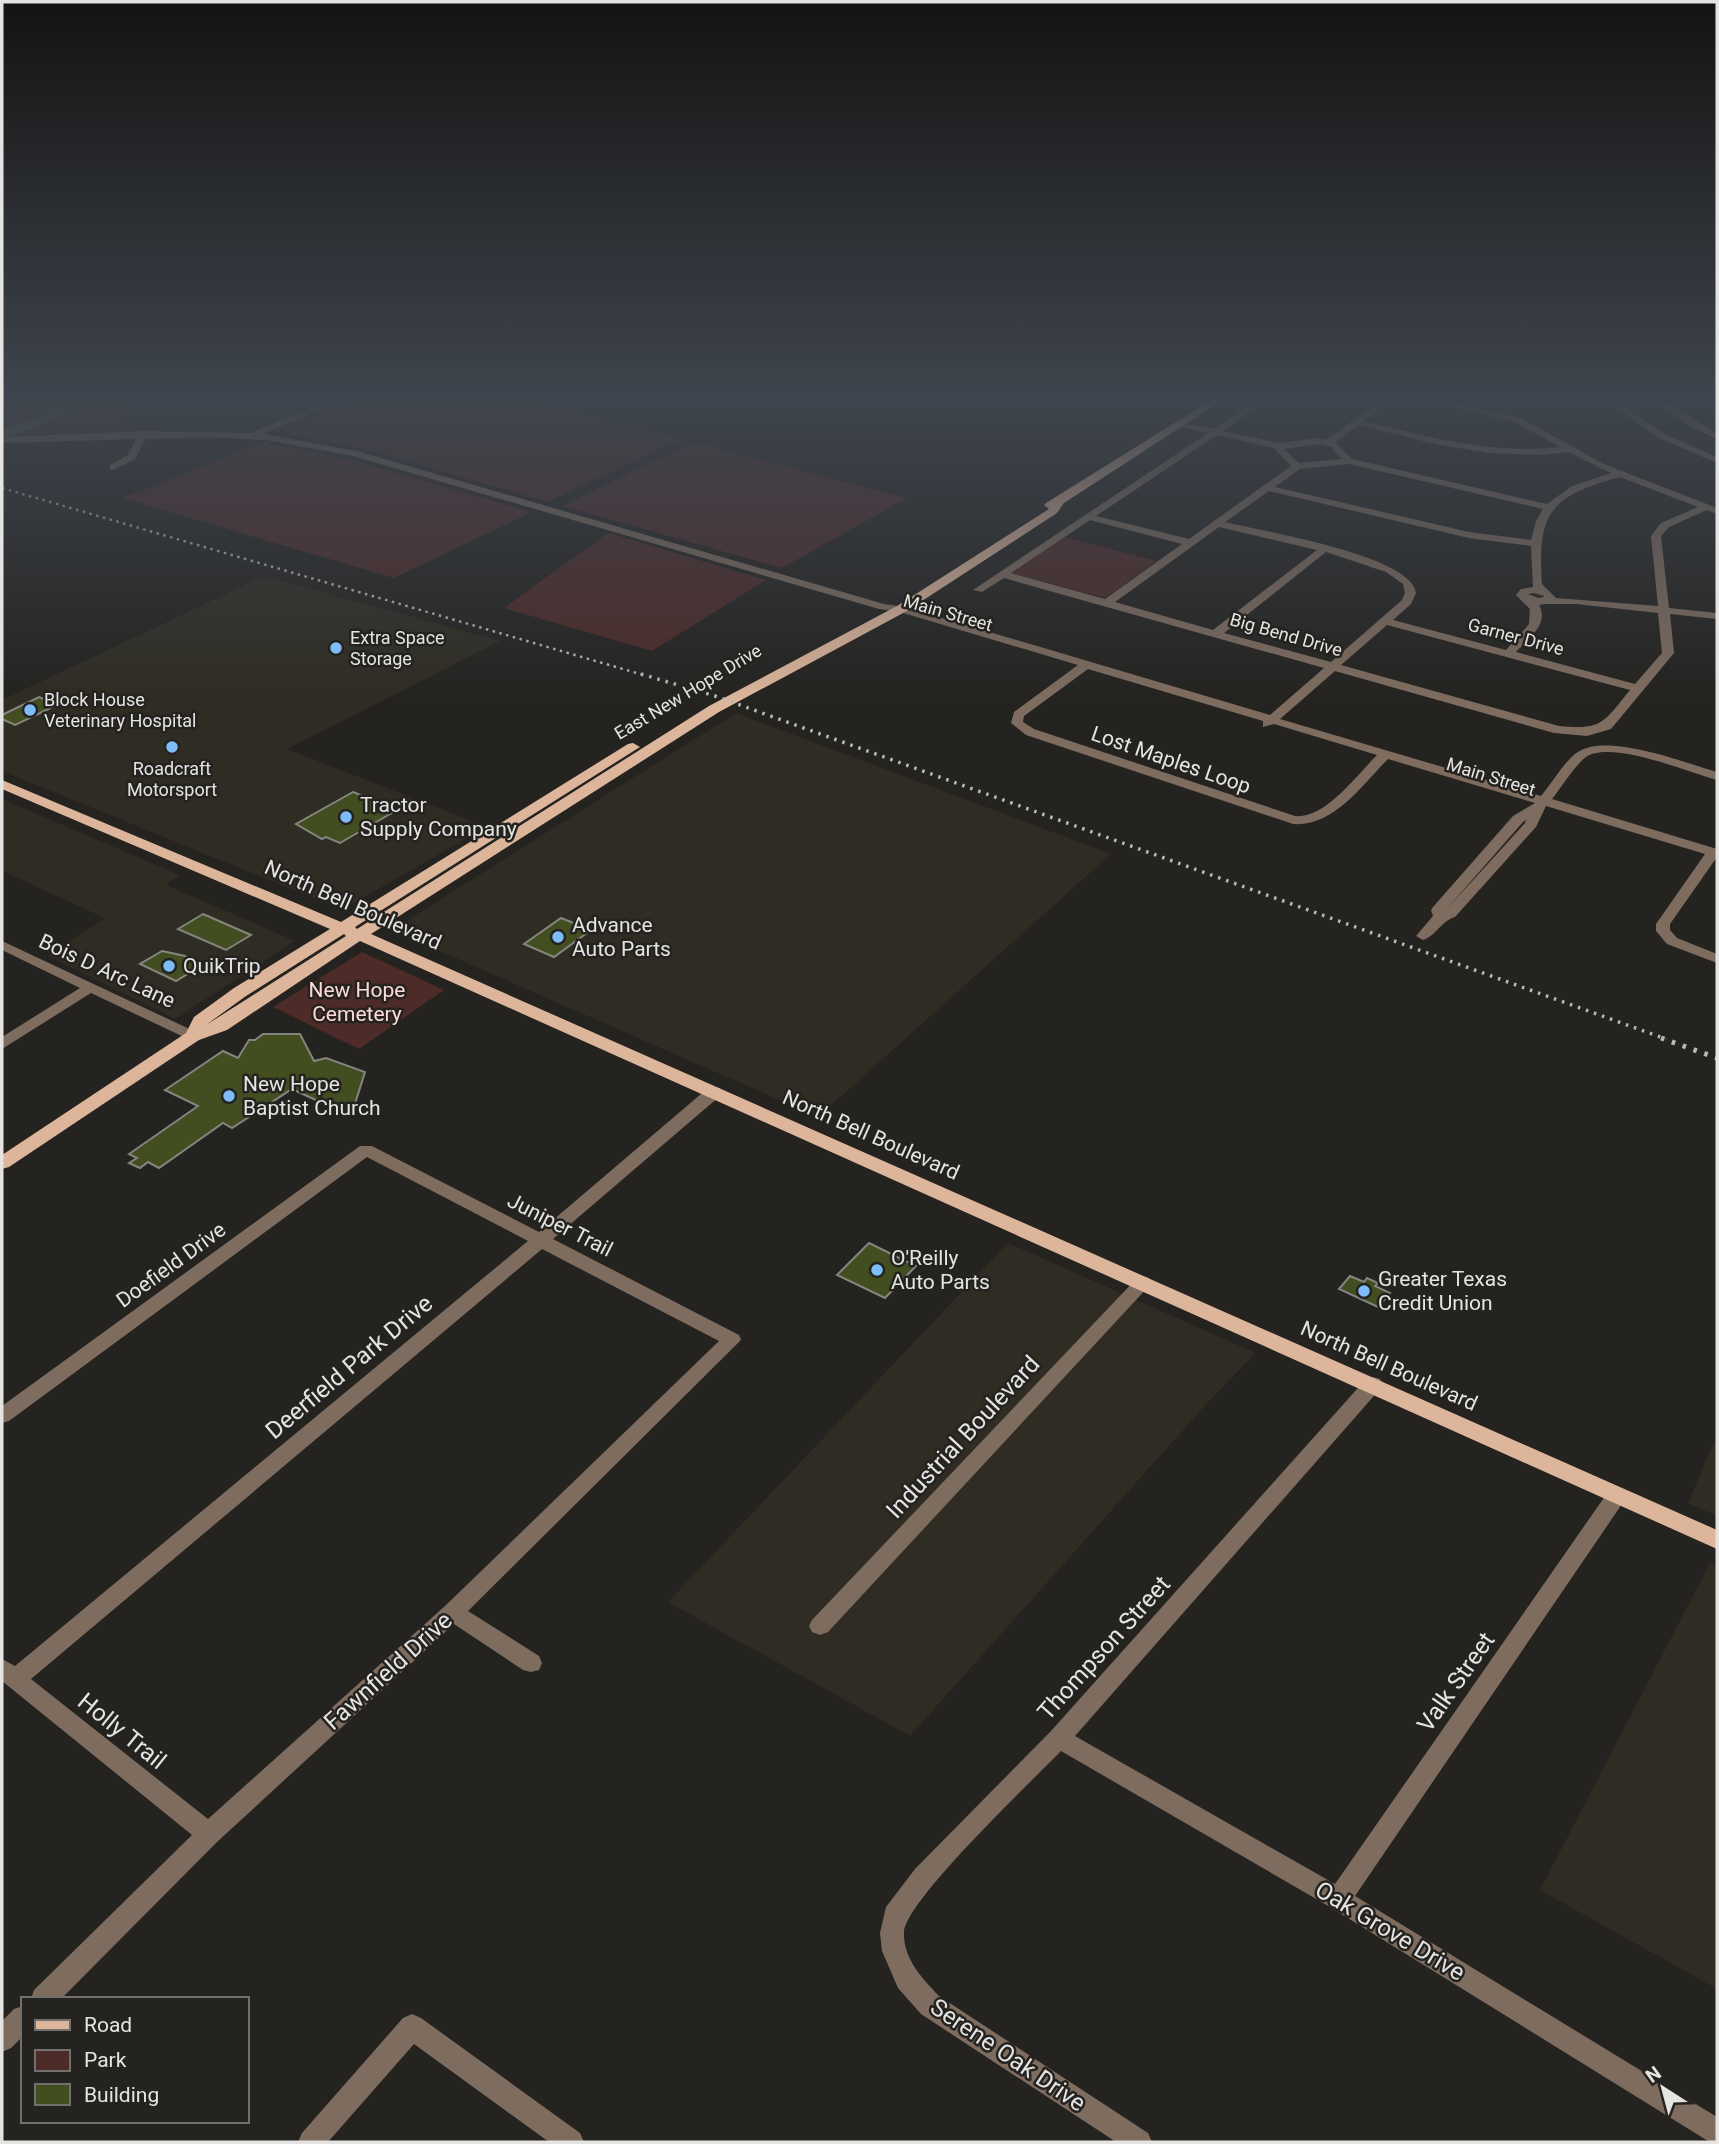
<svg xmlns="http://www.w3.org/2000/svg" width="1719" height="2144" font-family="Roboto,sans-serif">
  <rect width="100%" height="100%" fill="#242320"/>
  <path fill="#2f2c23" d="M136,399H326L238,431L117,432L119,420Z
    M264,576L500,641L287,749L487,827L350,905L340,906L323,902L2,771V700Z
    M736,713L1111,854L818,1117L392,930Z
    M2,799L180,875L166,885L295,941L175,1019L48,956L105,918L2,871Z
    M1008,1243L1256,1353L1210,1400L910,1736L668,1602Z
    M1717,1435V1516L1688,1503Z
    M1710,1563L1717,1566V1989L1540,1890Z"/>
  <path fill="#4c2b29" d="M2,399H136L119,420L117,432L2,435Z
    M353,399H528L681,439L547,502L374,451L274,430Z
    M263,442L346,459L532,512L394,578L123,498Z
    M693,442L907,498L782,568L562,506Z
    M608,533L766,580L652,651L504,608Z
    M1064,537L1157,561L1105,598L1012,573Z
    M362,952L444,990L359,1049L273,1007Z"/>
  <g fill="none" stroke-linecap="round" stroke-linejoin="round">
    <path fill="#487254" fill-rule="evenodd" d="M65,399H80L59,418L2,439V430L49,412Z"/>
  </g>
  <path fill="#424d20" stroke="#848581" stroke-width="2" d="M39,697L57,705L15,725L2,719V715Z
    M353,792L397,810L340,843L326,837L322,839L296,824Z
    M203,914L251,935L226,950L178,929Z
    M561,918L591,930L554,957L524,944Z
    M162,951L185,956L199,967L176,981L140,964Z
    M263,1034H300L314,1061L326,1058L365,1072L353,1110L320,1102L292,1089L232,1128L223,1123L159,1168L148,1162L140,1168L129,1163L137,1158L129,1154L198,1106L165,1090L223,1051L238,1058L249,1040H255Z
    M869,1243L916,1266L885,1298L837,1275Z
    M1350,1276L1364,1282L1367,1278L1378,1283L1375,1286L1390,1293L1378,1307L1339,1289Z"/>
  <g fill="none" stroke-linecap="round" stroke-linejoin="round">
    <path fill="#7e6c5f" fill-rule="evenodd" d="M333,399H344L263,434L357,451L884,604L905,607L1270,715L1324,668L1004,578L982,592L973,590L1208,433L1177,426V422L1214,429L1259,399H1269L1223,431L1279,443L1319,438L1326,440L1383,399H1392L1364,421C1428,437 1493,455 1560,447L1515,422L1417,399H1432L1521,418L1604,464L1717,508V514L1707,510L1669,527L1661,536L1669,608L1717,613V619L1670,614L1674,653L1611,729L1587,736L1554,733L1335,671L1280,719L1541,796C1552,783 1562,765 1575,754C1603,730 1685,763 1717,772V780C1688,772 1611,740 1586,757C1575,765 1561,788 1552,799L1717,849V857L1670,924V930L1677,938L1717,954V963L1667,944L1656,931V924L1705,854L1546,806L1536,827L1455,917C1441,921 1436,936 1423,940L1416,936L1433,916L1431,910L1433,907L1513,816L1535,803L1388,759C1362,785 1334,827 1293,824L1026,735L1011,723L1014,712L1078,665L900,612L879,609L353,456L266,440L215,437L145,439L135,459L113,470L110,469V465L128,455L136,439L2,443V437L143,431L250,433ZM1358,425L1435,444L1488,453L1541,455L1568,452L1611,473L1572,486L1547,504L1352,459L1335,442ZM1217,435L1274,448L1291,466L1189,539L1096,516ZM1319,444L1331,447L1342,459L1299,463L1284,449ZM1349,464L1543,509L1536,521L1531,540L1469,532L1275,487L1300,469ZM1620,477L1698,507L1661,523L1651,536L1658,606L1556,598L1542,584C1537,511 1551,496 1620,477ZM1269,491L1469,538L1531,546L1533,587L1521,589L1516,595L1530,609L1529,624L1506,650L1393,620L1411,604L1416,593C1412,555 1260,531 1225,522ZM1090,520L1182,544L1105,599L1011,573ZM1219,527L1317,550L1213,630L1115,602ZM1326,552L1386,572L1403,584L1405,593L1402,600L1331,662L1224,633ZM1534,593L1544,596V597L1538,598L1528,594ZM1545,604H1576L1658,613L1662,653L1635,684L1516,652C1527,640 1550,624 1539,605ZM1387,625L1630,690C1603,723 1603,730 1559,726L1341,665ZM1088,669L1263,721V727L1274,724L1377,755C1356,776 1325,819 1295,816L1034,729L1023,722L1024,716ZM1526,820L1525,823L1445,911L1523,822Z
      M1603,399H1613L1665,434L1717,457V463L1659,438Z
      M1652,399C1668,399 1700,424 1717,433V439L1689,426Z
      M2,941L198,1033L201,1036L198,1039H188L91,993L2,1049V1037L80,988L2,950Z
      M714,1087L720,1088L722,1092L720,1096L553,1239L739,1335L741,1340L468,1611L539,1656L542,1663L539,1670L531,1672L523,1670L454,1624L217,1842L61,1999H31L34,1990L192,1835L2,1681V1659L15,1666L528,1241L367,1157L9,1421L2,1423V1406L360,1146H372L539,1232L708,1088ZM542,1249L719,1341L445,1606L208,1819L31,1679Z
      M1143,1276L1149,1278L1152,1282L1149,1286L828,1632L820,1635L812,1632L809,1626L812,1620L1137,1278Z
      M1373,1377L1380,1379L1382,1384L1380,1389L1075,1736L1335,1884L1610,1489L1617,1487L1624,1489L1627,1495L1624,1501L1355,1896L1717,2117V2142L1708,2141L1330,1907L1061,1751C1032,1781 906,1900 904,1932C903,1959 922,1978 939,1996L1148,2133L1152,2142H1116L921,2014L898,1988L882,1951L880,1933L886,1907L915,1869L1051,1731L1366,1379Z
      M23,2006V2036L11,2048L2,2052V2021L14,2009Z
      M412,2014L421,2018L580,2133L584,2142H549L414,2044L328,2142H298L302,2133L403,2018Z"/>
    <path fill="#dcb59b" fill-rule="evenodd" d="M1213,399H1224L1064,503L1057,513L905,612L719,712L371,934L1717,1530V1549L360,941L227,1030L199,1040L9,1167L2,1169V1155L186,1033L194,1017L234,988L330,929L2,789V780L341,922L628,744L633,743L640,747L355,927L357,929L709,706L897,606L1049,509L1044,505L1046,503ZM344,934L346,936L206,1025L246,996Z"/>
    <path stroke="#bab9b7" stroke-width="2.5" stroke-dasharray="2.5 4.5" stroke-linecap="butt" d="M2,488L647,676"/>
    <path stroke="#bab9b7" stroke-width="3.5" stroke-dasharray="2.5 6" stroke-linecap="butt" d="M641,674L715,696L1666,1039"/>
    <path stroke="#bab9b7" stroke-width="5" stroke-dasharray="3.5 8" stroke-linecap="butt" d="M1661,1038L1717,1058"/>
  </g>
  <linearGradient id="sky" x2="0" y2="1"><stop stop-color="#141312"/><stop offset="0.57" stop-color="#3f454e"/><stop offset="1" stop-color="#3f454e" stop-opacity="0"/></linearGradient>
  <rect width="1719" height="699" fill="url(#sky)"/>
  <g fill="#7ebdf9" stroke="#242320" stroke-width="2.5">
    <circle cx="336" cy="648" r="7"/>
    <circle cx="30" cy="710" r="7"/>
    <circle cx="172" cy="747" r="7"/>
    <circle cx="346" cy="817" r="7"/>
    <circle cx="558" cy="937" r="7"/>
    <circle cx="169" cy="966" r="7"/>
    <circle cx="229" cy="1096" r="7"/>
    <circle cx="877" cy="1270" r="7"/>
    <circle cx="1364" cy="1291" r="7"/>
  </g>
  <g text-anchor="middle" stroke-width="5" stroke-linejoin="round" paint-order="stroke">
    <g font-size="18" fill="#e5e4e2" stroke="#242320">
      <text transform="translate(948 613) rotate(16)" y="6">Main Street</text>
      <text transform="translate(1286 635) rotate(16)" y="6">Big Bend Drive</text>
      <text transform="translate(1516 637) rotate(15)" y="6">Garner Drive</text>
      <text transform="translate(688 692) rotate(-31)" y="6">East New Hope Drive</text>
      <text transform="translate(1491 777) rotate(17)" y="6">Main Street</text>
    </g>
    <g font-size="18" fill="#e5e4e2" stroke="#242320" text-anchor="start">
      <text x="350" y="644">Extra Space<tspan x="350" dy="21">Storage</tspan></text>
      <text x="44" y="706">Block House<tspan x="44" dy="21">Veterinary Hospital</tspan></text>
      <text x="172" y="775" text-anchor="middle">Roadcraft<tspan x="172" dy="21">Motorsport</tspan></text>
    </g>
    <g font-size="21" fill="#e5e4e2" stroke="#242320">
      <text transform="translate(1171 760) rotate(19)" y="7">Lost Maples Loop</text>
      <text transform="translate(353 905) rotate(24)" y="7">North Bell Boulevard</text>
      <text transform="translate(107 971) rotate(25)" y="7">Bois D Arc Lane</text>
      <text transform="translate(871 1135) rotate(24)" y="7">North Bell Boulevard</text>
      <text transform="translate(560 1225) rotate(27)" y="7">Juniper Trail</text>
      <text transform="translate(171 1265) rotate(-36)" y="7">Doefield Drive</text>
      <text transform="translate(1389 1366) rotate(24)" y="7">North Bell Boulevard</text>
    </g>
    <g font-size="21" fill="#e5e4e2" stroke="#242320" text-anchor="start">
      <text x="360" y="812">Tractor<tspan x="360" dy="24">Supply Company</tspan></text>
      <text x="572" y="932">Advance<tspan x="572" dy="24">Auto Parts</tspan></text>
      <text x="183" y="973">QuikTrip</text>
      <text x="243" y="1091">New Hope<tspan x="243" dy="24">Baptist Church</tspan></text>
      <text x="891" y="1265">O'Reilly<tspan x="891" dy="24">Auto Parts</tspan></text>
      <text x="1378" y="1286">Greater Texas<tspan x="1378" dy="24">Credit Union</tspan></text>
    </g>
    <g font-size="21" fill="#fddad7" stroke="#242320">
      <text x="357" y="997">New Hope<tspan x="357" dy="24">Cemetery</tspan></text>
    </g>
    <g font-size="24" fill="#e5e4e2" stroke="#242320">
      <text transform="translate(349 1367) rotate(-40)" y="8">Deerfield Park Drive</text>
      <text transform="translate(963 1437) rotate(-47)" y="8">Industrial Boulevard</text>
      <text transform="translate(1104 1648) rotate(-48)" y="8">Thompson Street</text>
      <text transform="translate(388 1671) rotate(-42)" y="8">Fawnfield Drive</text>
      <text transform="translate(1456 1682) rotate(-55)" y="8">Valk Street</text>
      <text transform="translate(122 1731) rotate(39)" y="8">Holly Trail</text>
      <text transform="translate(1390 1931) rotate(31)" y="8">Oak Grove Drive</text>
      <text transform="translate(1008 2055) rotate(34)" y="8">Serene Oak Drive</text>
    </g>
  </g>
  <rect width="1719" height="2144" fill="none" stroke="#e5e4e2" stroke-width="7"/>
  <rect x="21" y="1997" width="228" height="126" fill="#242320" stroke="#71706e" stroke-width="2"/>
  <rect x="35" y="2020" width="35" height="10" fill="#dcb59b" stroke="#71706e" stroke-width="2"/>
  <text x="84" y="2032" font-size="21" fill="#e5e4e2">Road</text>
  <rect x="35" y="2050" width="35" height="21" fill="#4c2b29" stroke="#71706e" stroke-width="2"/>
  <text x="84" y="2067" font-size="21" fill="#e5e4e2">Park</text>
  <rect x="35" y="2084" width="35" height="21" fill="#424d20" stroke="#71706e" stroke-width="2"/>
  <text x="84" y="2102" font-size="21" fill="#e5e4e2">Building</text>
  <g transform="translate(1663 2088) rotate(324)" stroke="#242320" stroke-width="5" paint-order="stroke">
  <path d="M0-5L12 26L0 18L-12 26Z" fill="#e5e4e2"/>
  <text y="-10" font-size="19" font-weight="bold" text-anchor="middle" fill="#e5e4e2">N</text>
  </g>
</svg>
